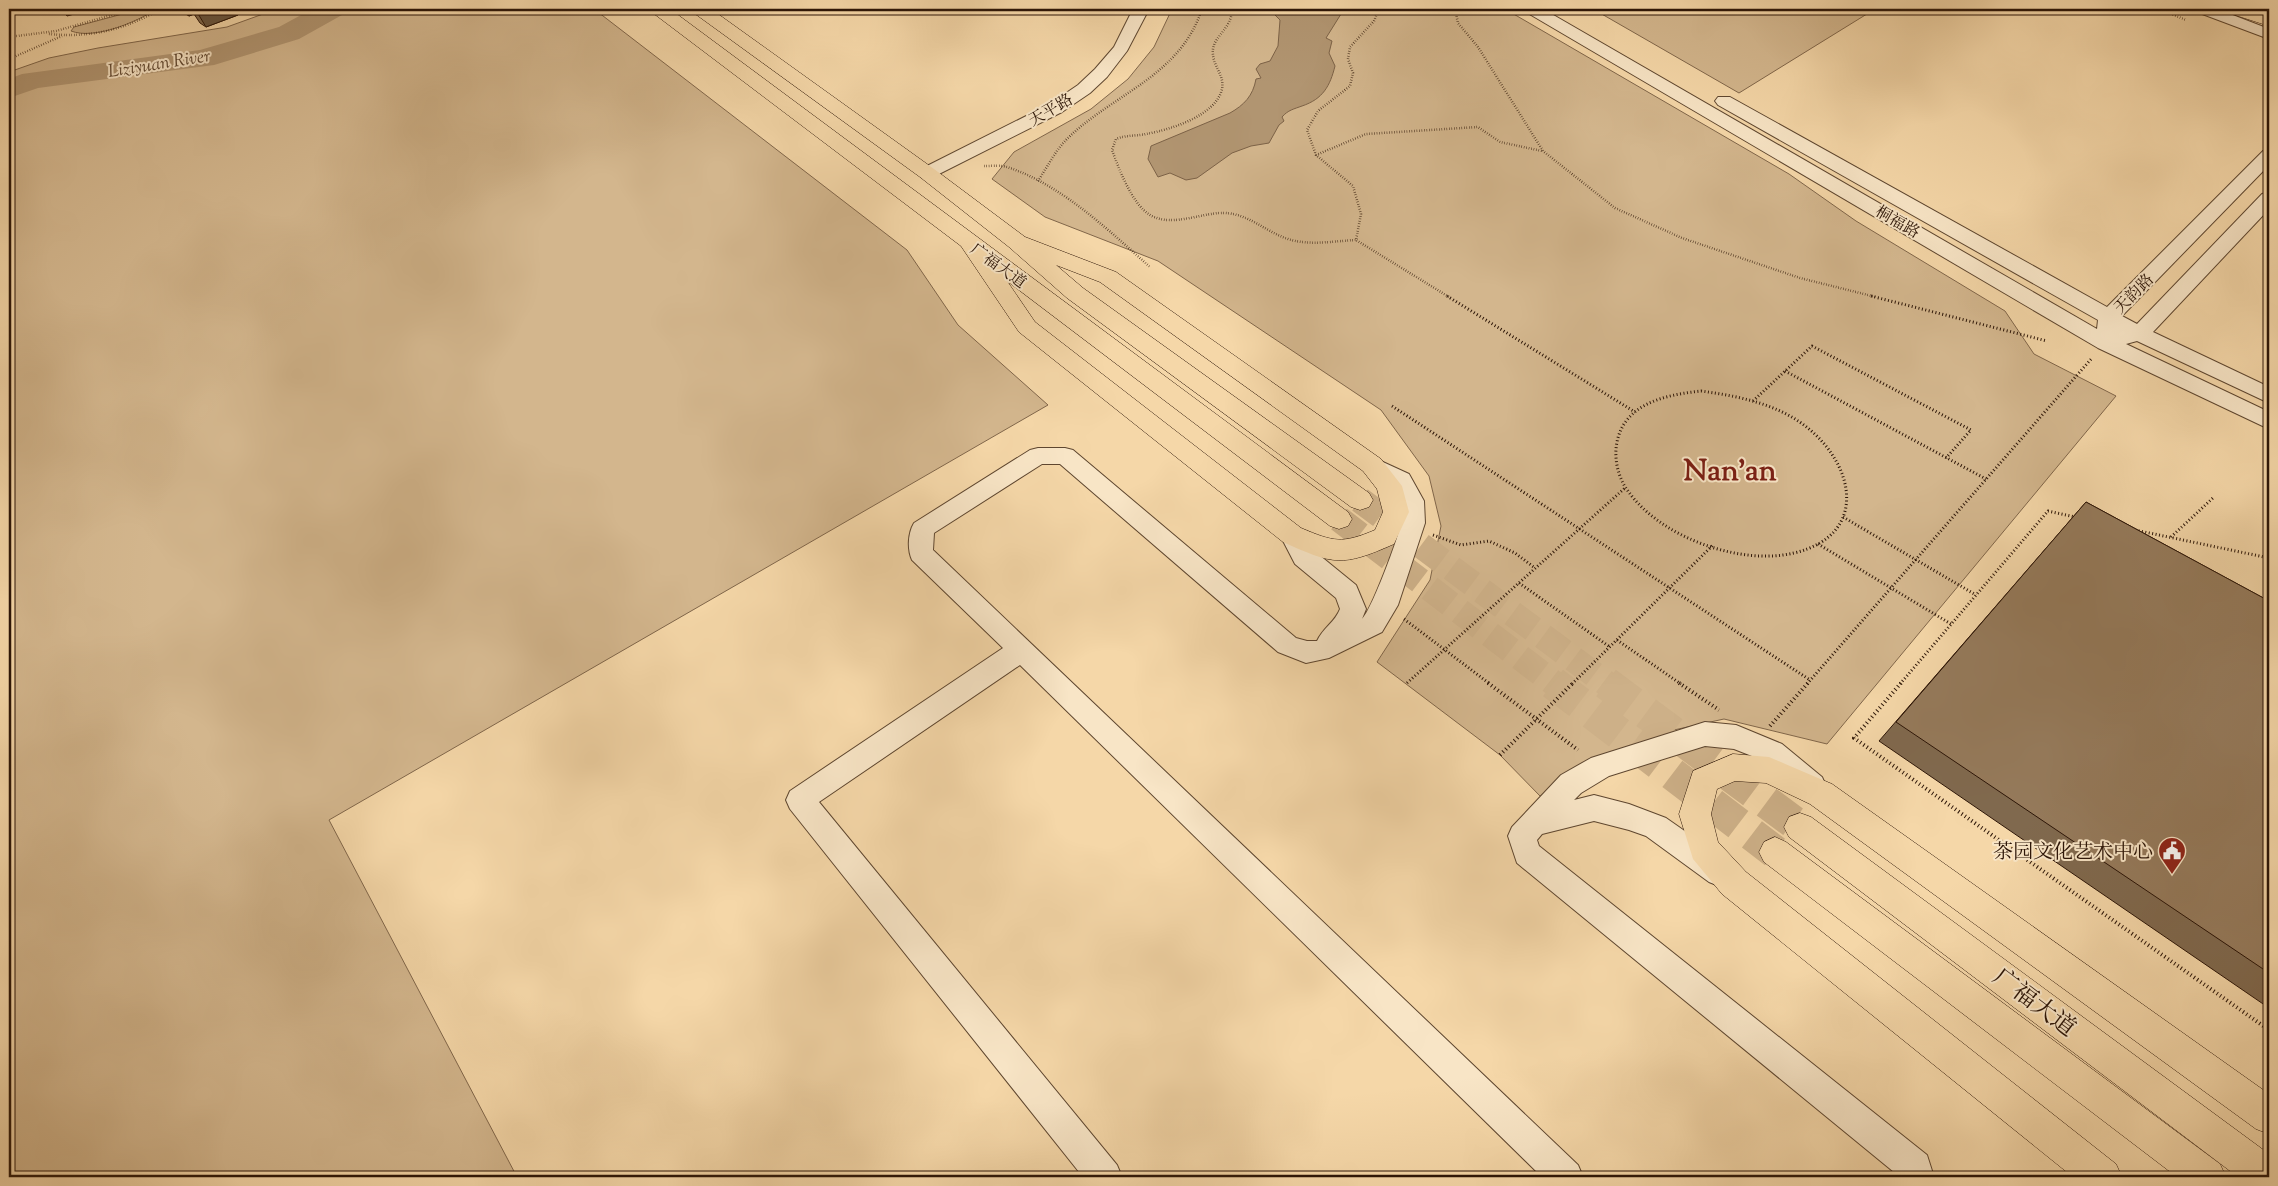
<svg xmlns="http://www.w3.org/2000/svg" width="2278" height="1186" font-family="'Sorts Mill Goudy','Noto Serif SC',serif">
  <rect width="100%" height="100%" fill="#f5d7a8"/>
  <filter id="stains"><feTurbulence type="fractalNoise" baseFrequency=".004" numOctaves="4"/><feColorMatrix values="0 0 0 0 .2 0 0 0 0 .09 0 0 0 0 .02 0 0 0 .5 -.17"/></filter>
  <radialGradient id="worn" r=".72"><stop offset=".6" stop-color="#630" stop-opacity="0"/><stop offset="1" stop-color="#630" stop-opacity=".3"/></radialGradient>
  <path fill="#d3b68d" stroke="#80664a" d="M141,9H157C136,22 95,40 71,31L74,27Z
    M277,9H594L907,250L958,325L1048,405L329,820L517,1177H9V72L49,58L98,48L227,27Z
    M1172,9H1505L1789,174L1856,221L2005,311L2034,354L2116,396L1827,744L1724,719L1651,735L1540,796L1500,755L1377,662L1430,580L1441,526L1429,476L1381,410L1158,261L1045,217L992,179L1014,152L1091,109L1128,79L1154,47Z
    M1593,9H1875L1739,93Z"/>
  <path fill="#b19571" stroke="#7c6247" d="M1284,9H1337L1341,14L1326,38L1332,41L1329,53L1335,66C1330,86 1323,99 1302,106C1294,109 1288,110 1282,117L1284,121L1279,125L1269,143L1251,146L1232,153L1197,178L1186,180L1170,173L1158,177L1148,159L1151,146L1230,113C1244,105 1253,96 1256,79L1261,78L1256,69L1260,64L1270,61L1278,46L1280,20L1275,15L1284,12Z"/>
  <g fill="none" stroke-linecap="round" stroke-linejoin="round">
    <path fill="#b19571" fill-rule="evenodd" d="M312,9H346L342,15L299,39L214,65L38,88L9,98V79L22,74L200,50L279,27Z"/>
    <path stroke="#cdb088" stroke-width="26" stroke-dasharray="26 12" stroke-linecap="butt" d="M1360,500L1607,684
      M1339,519L1555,684"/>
    <path stroke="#cdb088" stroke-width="33" stroke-dasharray="33 17" stroke-linecap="butt" d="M1553,683L1775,852
      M1606,683L1800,827"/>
    <defs>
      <path id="minor" d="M1133,9H1149L1127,51L1107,77L1090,93L1062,112L933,177L927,179L921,177L918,173L921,169L1050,104L1078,85L1095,69L1114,47Z
        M1524,9H1543L2097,329L2098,320L1718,105L1715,101L1718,97H1730L2107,307L2263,151L2269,150V165L2122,316L2137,324L2262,194L2269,192V209L2153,332L2269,387V403L2137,341L2126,344L2269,412V429L2098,348L1526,12Z
        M2195,9H2217L2269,29V39L2197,12Z
        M1038,448H1065L1073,450L1296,638L1307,641H1317C1323,628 1335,622 1340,609L1336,598L1295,564L1280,535L1283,529L1292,526L1301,529L1313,550L1356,585L1366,609L1362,619C1371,611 1399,537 1401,523C1402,512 1401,494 1392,486C1383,476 1368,477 1361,465L1364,459L1372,457L1409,474L1424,501L1425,523L1398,605L1382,632L1329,658L1306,663L1278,652L1060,464H1042L934,533L933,550L1578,1165L1583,1177H1542L1020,665L819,802L1117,1165L1122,1177H1083L790,809L786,800L790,791L1003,648L912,560C907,549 908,533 914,523L1030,450Z
        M1705,722L1736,725L1782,744L1822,777L1826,786L1822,795L1812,798L1802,795L1762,760L1734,749L1705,746L1609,776L1581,793L1574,800L1594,795L1629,804L1666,818L1729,862L1734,872L1729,882L1719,886L1709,882L1646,836L1629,830L1594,821L1542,834L1537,840L1539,846L1927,1155L1934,1177H1900L1517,863L1508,836L1512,827L1561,775L1591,758Z"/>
      <path id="major" d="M651,9H670L1348,512L1352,519L1348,526L1339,529L1330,526L1007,281L1035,322L1301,528C1334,542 1342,544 1375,530L1383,512L1377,489L1363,471L1100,282L1056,265L1083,288L1369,493L1373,500L1369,507L1360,510L1351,507L1067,298L1009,247L920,177L694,13L692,9H711L934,169L1025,237L1116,272L1381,459L1402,486L1409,512L1394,544C1342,567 1334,565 1283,542L1019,332L961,246L653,13Z
        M2227,9H2251L2269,15V26L2229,13Z
        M1733,754L1769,757L1832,784L2269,1094V1134L2256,1129L1810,804L1766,783L1735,781L1717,789L1711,814L1718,842L1746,872L2116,1164L2122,1177H2073L1722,894L1693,859L1679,814L1693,771Z
        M1800,813L1811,817L2269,1154V1177H2238L1789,837L1784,827L1789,817Z
        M1775,837L1786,842L2220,1164L2226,1177H2177L1764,862L1759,852L1764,842Z"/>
    </defs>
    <use href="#minor" stroke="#5e462f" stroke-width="2"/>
    <use href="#major" stroke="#2c1507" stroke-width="1"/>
    <path stroke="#2c1507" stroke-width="2.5" stroke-dasharray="0.5 2" stroke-linecap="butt" d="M1232,9C1232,28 1215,35 1213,49C1211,65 1225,74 1222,89C1216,116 1169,130 1146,134C1136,136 1126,135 1116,139L1112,150C1119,169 1132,204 1150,215C1172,228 1202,212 1225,213C1249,214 1266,232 1288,239C1309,246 1334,241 1356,240
      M1379,9L1374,21L1350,47L1348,59L1353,73L1350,86L1318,111L1307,130L1316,155L1353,186L1361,214L1356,240L1449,297
      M1455,9L1458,23L1478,47L1543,151L1615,208L1682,238L1800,278L1876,297
      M2159,9L2186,20
      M49,34C90,38 125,30 160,9
      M9,37L56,31L133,9
      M9,59L62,36
      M1316,155L1366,134L1478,127L1500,142L1542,151
      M984,166C991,166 1000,165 1007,167C1062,185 1107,229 1150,267
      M1038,181C1048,166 1056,149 1069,137C1115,93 1180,76 1202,9"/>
    <path stroke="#2c1507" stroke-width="3" stroke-dasharray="1 2.5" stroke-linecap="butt" d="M1447,296L1635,412
      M1871,296L2047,341
      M1785,371L1986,479
      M1701,391C1737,396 1774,403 1804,425C1855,463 1870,535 1794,553C1740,566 1660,537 1628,491C1619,479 1615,463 1616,449C1620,404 1664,395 1701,391Z
      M1753,401L1812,346L1971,430L1946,458
      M1392,406L1810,680
      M1843,517L1976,595
      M2135,530L2269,558
      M1433,535L1461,545L1489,541L1515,553L1535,568
      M2171,537L2214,497
      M1818,544L1951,624
      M1519,583L1610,647
      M1404,619L1490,684
      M1617,640L1681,684
      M1407,683L1625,488
      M1572,684L1713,545
      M1807,684L2092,358
      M1900,684L2048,511L2075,517"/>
    <path stroke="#2c1507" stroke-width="4" stroke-dasharray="1 3" stroke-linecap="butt" d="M1488,683L1578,750
      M1679,683L1719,710
      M1901,683L1854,738L2269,1030
      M1770,726L1808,683
      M1500,755L1573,683"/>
    <use href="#minor" fill="#f8e5c6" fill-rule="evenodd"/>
    <use href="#major" fill="#f5d7a8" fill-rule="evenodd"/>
  </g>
  <path fill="#80694e" stroke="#2c1507" d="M180,9H245L236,12L238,15L206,27L200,23L194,14L189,16L182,12Z
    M2086,502L2269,601V1008L1879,741Z"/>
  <path fill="#685540" stroke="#2c1507" d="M61,9H93L67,16Z
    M184,9H191L194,14L189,16Z
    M201,9H245L236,12L238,15L206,27L197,12Z"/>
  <path fill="#957a5b" stroke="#2c1507" d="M192,9H204L197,12Z
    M2086,502L2269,601V973L1896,722Z"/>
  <defs>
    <symbol id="civic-pin" viewBox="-11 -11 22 30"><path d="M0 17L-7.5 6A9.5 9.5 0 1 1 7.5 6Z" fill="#8f2418" stroke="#f8e5c6"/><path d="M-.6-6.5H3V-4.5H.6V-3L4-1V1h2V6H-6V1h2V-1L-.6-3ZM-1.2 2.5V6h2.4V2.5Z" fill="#fff"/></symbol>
  </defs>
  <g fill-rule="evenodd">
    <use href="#civic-pin" x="2156" y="835" width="32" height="43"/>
  </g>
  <g text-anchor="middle" stroke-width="4" stroke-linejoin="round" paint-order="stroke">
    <g font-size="16" fill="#2c1507" stroke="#f8e5c6">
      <text transform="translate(1050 109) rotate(-30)" y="6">天平路</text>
      <text transform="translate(1898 221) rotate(30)" y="6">桐福路</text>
      <text transform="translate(999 265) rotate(36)" y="6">广福大道</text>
      <text transform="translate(2133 293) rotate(-45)" y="6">天韵路</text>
    </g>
    <g font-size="18" font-style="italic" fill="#614831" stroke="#f8e5c6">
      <text transform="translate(159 63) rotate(-9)" y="6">Liziyuan River</text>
    </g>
    <g font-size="20" fill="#2c1507" stroke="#f8e5c6" text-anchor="end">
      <text x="2153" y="858">茶园文化艺术中心</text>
    </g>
    <g font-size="24" fill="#2c1507" stroke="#f8e5c6">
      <text transform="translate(2035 1002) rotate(37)" y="8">广福大道</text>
    </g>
    <g font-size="30" font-weight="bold" fill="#7a1f14" stroke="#f8e5c6">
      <text x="1730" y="480">Nan'an</text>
    </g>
  </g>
  <rect width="2278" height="1186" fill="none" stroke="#f5d7a8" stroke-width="30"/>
  <rect x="10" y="10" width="2258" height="1166" fill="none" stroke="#2c1507" stroke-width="2.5"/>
  <rect x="15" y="15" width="2248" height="1156" fill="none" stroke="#2c1507"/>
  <rect width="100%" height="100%" filter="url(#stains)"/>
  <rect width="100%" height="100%" fill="url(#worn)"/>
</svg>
